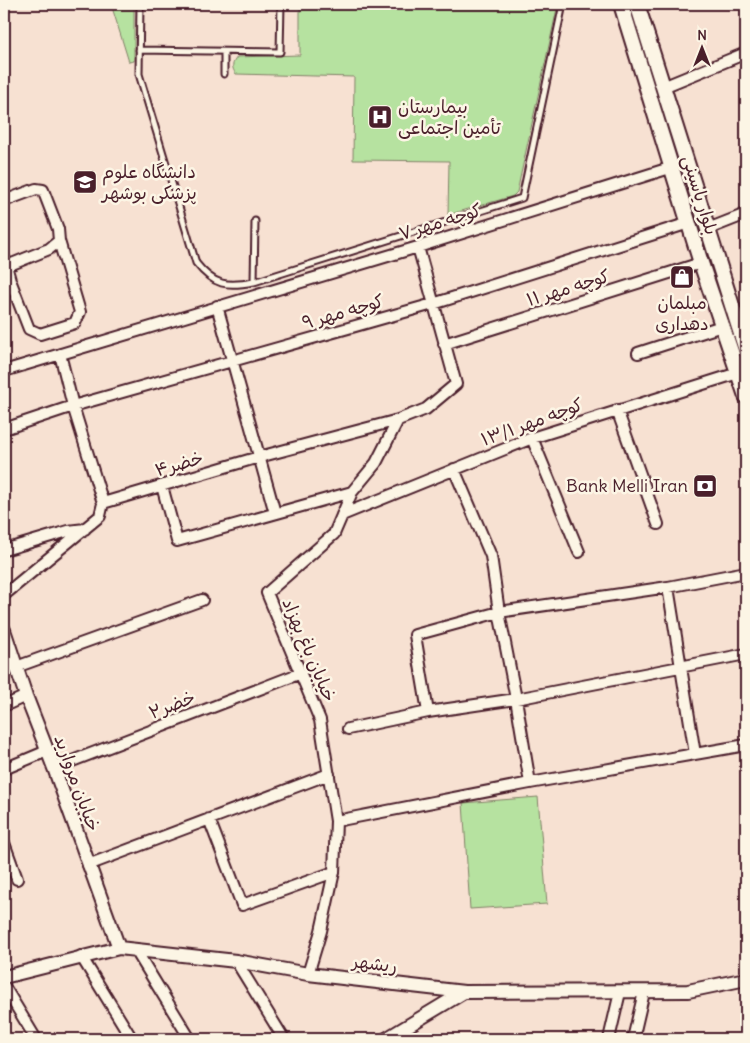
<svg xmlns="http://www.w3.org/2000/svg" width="750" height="1043" font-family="Delius,'Playpen Sans Arabic',sans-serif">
  <rect width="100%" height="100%" fill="#f7e1d2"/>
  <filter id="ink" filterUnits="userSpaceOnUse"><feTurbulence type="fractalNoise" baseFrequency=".02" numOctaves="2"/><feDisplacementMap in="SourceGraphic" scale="10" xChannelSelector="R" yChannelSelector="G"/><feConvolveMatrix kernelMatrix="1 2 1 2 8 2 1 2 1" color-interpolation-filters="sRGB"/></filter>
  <g filter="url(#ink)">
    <path fill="#b6e2a0" stroke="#808066" d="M111,4H134V61L129,62Z
      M300,4H558L517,192L513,196L448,215L449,161L353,160L354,77L236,74C231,67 232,64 237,57L300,55Z
      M538,797L547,904L470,909L463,803Z"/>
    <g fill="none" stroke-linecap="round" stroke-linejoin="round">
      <defs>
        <path id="service" d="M140,4L139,74L196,263C214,286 227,287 254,282L522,198L563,4
          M139,50L280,52L281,4
          M224,52V74
          M254,282L255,221"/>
        <path id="minor" d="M663,87L746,53
          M4,201L36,189L43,190L58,229L59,241L49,249L7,266
          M708,229L746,214
          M4,258L10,280L4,285
          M10,280L29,329L40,334L75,323L80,312L59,241
          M217,306L275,513
          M444,344L701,263
          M638,353L722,326
          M60,354L73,406L103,503
          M4,371L418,247L673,167
          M617,410L658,524
          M4,429L73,406L433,304L689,223
          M532,438L579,552
          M454,469L491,556L499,612L516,699L530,783
          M162,486L177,541L352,492
          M342,515L532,438L738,373
          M4,550L68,531L85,529
          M668,587L695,754
          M4,595L100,516L103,503L259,457L398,420
          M16,667L202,600
          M4,706L26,696
          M428,712L415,635L499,612L668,587L746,572
          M348,729L428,712L516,699L746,654
          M54,768L301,673
          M4,769L47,751
          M209,819L242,905L334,872
          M336,821L530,783L746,745
          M4,843L17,879
          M88,865L329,774
          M135,949L190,1039
          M81,956L132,1039
          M236,961L284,1039
          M308,974L321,931L334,872L336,821L320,720L267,593L334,534L352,492L376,463L398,420L426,409L456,384L418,247
          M4,986L36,1039
          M609,1039L620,992
          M633,1039L644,992"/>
        <path id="tertiary" d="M4,630L26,696L54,768L119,948
          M4,977L119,948L236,961L308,974L464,992L688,991L746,979
          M386,1039L464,992"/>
        <path id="secondary" d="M621,4L701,263L746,396
          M637,4L746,350"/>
      </defs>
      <use href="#service" stroke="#4a1f2b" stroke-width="9"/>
      <use href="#minor" stroke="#4a1f2b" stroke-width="14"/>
      <use href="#tertiary" stroke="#4a1f2b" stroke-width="16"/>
      <use href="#secondary" stroke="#4a1f2b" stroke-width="18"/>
      <use href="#service" stroke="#fcf5e5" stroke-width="5"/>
      <use href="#minor" stroke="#fcf5e5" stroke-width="10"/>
      <use href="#tertiary" stroke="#fcf5e5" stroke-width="12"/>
      <use href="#secondary" stroke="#fcf5e5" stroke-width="14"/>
    </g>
  </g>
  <defs>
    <symbol id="hospital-square" viewBox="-11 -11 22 22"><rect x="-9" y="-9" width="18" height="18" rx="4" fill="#4a1f2b" stroke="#fcf5e5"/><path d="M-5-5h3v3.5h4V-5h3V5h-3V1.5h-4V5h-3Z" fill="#fff"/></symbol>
    <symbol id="university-square" viewBox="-11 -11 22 22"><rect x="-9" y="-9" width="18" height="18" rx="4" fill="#4a1f2b" stroke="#fcf5e5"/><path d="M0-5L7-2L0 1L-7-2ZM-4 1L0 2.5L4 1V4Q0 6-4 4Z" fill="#fff"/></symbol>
    <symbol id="shop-square" viewBox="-11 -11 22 22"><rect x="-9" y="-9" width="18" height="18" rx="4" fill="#4a1f2b" stroke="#fcf5e5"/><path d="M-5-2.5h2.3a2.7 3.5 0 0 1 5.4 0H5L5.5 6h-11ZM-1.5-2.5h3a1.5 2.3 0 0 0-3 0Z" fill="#fff"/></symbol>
    <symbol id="bank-square" viewBox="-11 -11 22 22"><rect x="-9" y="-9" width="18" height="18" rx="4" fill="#4a1f2b" stroke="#fcf5e5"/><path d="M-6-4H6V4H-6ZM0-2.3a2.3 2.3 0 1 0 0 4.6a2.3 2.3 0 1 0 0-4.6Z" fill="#fff"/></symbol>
  </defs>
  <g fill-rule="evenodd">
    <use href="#hospital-square" x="366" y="103" width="28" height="28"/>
    <use href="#university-square" x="71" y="168" width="28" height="28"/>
    <use href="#shop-square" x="668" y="263" width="28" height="28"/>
    <use href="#bank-square" x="691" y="472" width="28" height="28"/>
  </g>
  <g text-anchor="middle" stroke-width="5" stroke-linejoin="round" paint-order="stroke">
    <g font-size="18" fill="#4a1f2b" stroke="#fcf5e5" text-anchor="start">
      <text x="398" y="113">بیمارستان<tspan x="398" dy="21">تأمین اجتماعی</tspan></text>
      <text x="102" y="178">دانشگاه علوم<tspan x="102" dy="21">پزشکی بوشهر</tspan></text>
      <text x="682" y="309" text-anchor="middle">مبلمان<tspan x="682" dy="21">دهداری</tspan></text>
      <text x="688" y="492" text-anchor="end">Bank Melli Iran</text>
    </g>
    <g font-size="18" fill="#4a1f2b" stroke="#fcf5e5">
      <text transform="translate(700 195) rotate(73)" y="6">بلوار یاسینی</text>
      <text transform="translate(440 222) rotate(-17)" y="6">کوچه مهر ۷</text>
      <text transform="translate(568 288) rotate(-17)" y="6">کوچه مهر ۱۱</text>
      <text transform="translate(343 312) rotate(-16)" y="6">کوچه مهر ۹</text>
      <text transform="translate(532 422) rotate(-20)" y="6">کوچه مهر ۱۳/۱</text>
      <text transform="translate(179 464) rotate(-16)" y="6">خضر۴</text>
      <text transform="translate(309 650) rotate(67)" y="6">خیابان باغ بهزاد</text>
      <text transform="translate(172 705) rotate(-21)" y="6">خضر۲</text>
      <text transform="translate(77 783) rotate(70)" y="6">خیابان مروارید</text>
      <text transform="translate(375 964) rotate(7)" y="6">ریشهر</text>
    </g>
  </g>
  <rect width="750" height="1043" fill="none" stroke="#fcf5e5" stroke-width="20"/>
  <rect x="10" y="10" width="730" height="1023" fill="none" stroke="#4a1f2b" stroke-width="2" filter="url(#ink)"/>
  <g transform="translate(702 48)" stroke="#fcf5e5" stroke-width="4" paint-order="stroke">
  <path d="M0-4L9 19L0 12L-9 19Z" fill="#4a1f2b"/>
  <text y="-8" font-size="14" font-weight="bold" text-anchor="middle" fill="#4a1f2b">N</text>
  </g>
</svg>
